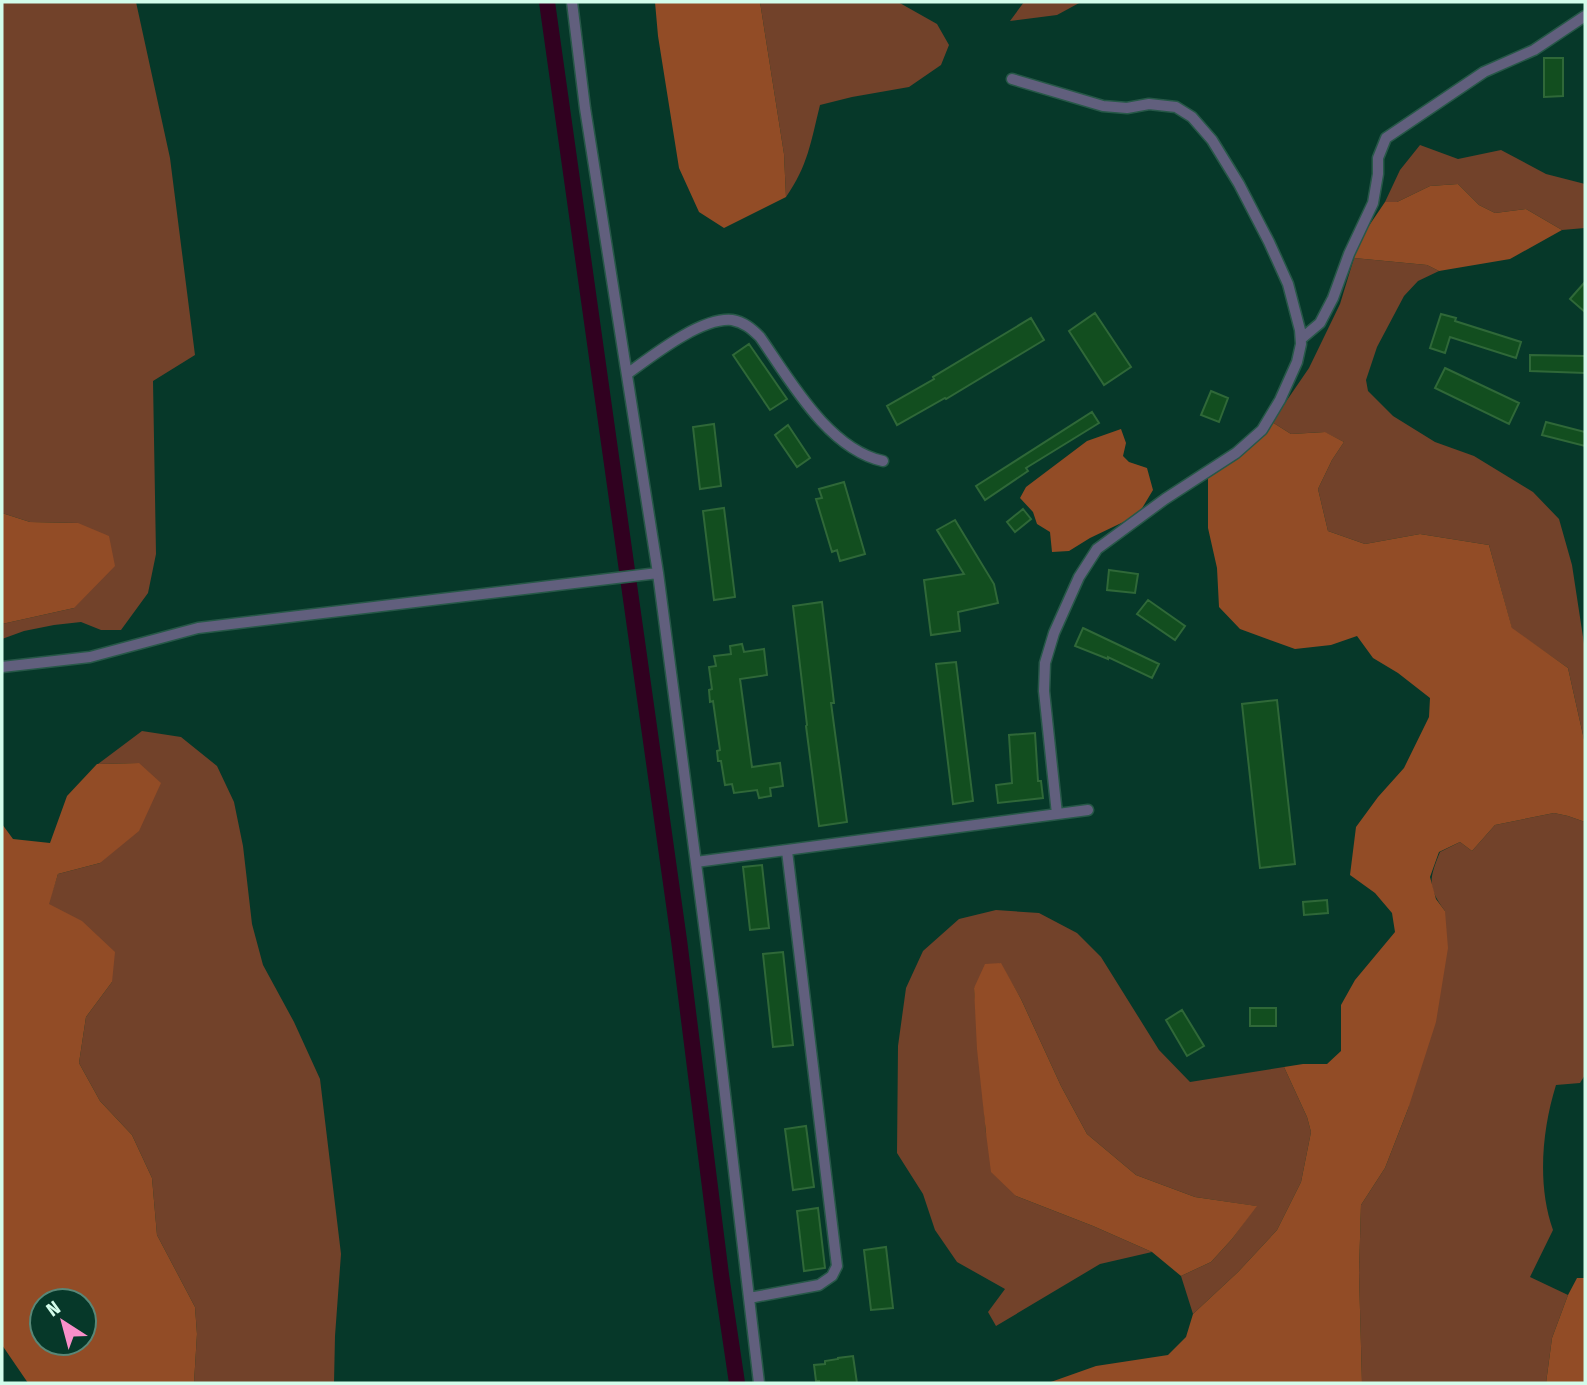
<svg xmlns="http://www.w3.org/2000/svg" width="1587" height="1385" font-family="'Fira Sans Condensed',sans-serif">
  <rect width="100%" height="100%" fill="#063829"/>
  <path fill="#72422a" d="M2,2H136L170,158L195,355L153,381L156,554L148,593L121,630H101L81,622L54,625L24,631L2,639V624L74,608L78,523L30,522L2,513Z
    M760,2H898L937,24L949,45L941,65L909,87L852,97L820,105C811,141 808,166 786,197L784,154Z
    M1024,2H1081L1057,15L1010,21Z
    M1420,145L1458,159L1501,150L1546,174L1585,184V228L1562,230L1526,209L1495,213L1479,205L1458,184L1430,186L1397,202H1385L1400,170Z
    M1354,258L1427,265L1439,271L1418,281L1404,296L1377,347L1366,380L1368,391L1393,416L1435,442L1474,456L1533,492L1559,519L1572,565L1585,650V744L1568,668L1512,629L1489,545L1420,534L1365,544L1328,531L1318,489L1332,460L1344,442L1324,432L1291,434L1272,422L1309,368L1340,304Z
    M142,731L181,737L217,766L234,802L243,846L252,924L263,965L294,1022L320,1079L341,1254L335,1336L334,1383H194L197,1334L195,1307L157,1235L152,1178L132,1135L100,1101L79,1063L86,1017L112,982L48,904L58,874L100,863L139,763L98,764Z
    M1554,813L1568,816L1585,822V1075L1580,1083L1556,1085C1542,1130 1537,1185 1553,1230L1530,1277L1568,1295L1552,1338L1546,1383H1362L1359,1273L1361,1205L1385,1168L1408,1109L1445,911C1427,887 1429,879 1440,852L1460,842L1472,851L1495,825Z
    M996,910L1039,913L1077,933L1101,957L1159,1050L1190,1082L1284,1067L1307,1117L1311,1132L1301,1182L1277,1230L1238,1272L1193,1314L1181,1276L1211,1262L1232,1239L1256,1206L1195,1197L1136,1175L1087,1134L1061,1086L1021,999L1000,963L974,988L986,1133L1016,1196L1093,1226L1152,1252L1100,1264L996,1326L988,1312L1005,1289L957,1262L935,1230L923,1194L897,1153L898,1046L906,988L923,951L959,919Z"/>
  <path fill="#924c26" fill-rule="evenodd" d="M655,2H760L784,154L786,197L724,228L699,212L679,168L658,36Z
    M1458,184L1479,205L1495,213L1526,209L1562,230L1510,259L1439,271L1427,265L1354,258L1360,239L1385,202H1397L1430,186Z
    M1272,422L1291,434L1325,432L1344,442L1332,460L1318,489L1328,531L1365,544L1420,534L1489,545L1512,628L1568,668L1585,744V822L1568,816L1554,813L1495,825L1472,851L1460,842L1439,852L1430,877L1436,899L1445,911L1448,948L1436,1022L1408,1109L1385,1168L1361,1205L1359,1273L1362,1383H1048L1096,1366L1168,1355L1186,1337L1193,1314L1238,1272L1277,1230L1301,1182L1311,1132L1307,1117L1284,1067L1303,1064H1327L1341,1051V1005L1355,980L1395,932L1392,913L1375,893L1350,875L1356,827L1378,797L1404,768L1429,717L1430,698L1398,673L1373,658L1357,636L1331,645L1295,649L1240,629L1219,607L1217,568L1208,528V478L1237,458Z
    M1121,429L1126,443L1123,456L1129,462L1147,468L1153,490L1138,515L1090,538L1069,551L1052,552L1050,532L1037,524L1033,512L1020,498L1026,487L1087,441Z
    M2,513L30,522L78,523L109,536L115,566L74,608L2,624Z
    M139,763L161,783L139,831L100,863L58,874L49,904L82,921L115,952L112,982L86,1017L79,1063L100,1101L132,1135L152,1178L157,1235L195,1307L197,1334L194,1383H28L2,1345V824L13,839L50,843L67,796L97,764ZM84,1301V1343H42V1301Z
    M1001,963L1021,999L1061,1086L1087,1134L1136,1175L1195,1197L1257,1206L1232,1239L1211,1262L1181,1276L1152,1252L1093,1226L1016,1196L991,1172L986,1133L977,1049L974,988L985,964Z
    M1577,1278H1585V1383H1546L1552,1338L1568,1295Z"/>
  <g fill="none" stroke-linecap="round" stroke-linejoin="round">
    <path stroke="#310120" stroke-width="16" d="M547,2L679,940L721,1275L737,1383"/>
  </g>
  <path fill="#124e1f" stroke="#2f6838" stroke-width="2" d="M1544,58H1563V96L1544,97Z
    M1585,282V312L1570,299Z
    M1095,313L1131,367L1104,385L1069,331Z
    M1441,314L1456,318L1455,321L1521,342L1516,358L1450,337L1445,353L1430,348Z
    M1031,318L1044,340L946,399L945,398L897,425L887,406L934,379L933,377Z
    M749,344L787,399L770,410L733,355Z
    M1530,355L1585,356V373L1530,371Z
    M1445,368L1519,403L1509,424L1435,388Z
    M1211,391L1228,398L1219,422L1201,415Z
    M1092,412L1099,423L1026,468L1028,471L985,500L976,486Z
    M1546,422L1585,432V446L1542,435Z
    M714,424L721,486L700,489L693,427Z
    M788,425L810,458L797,467L775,435Z
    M844,482L865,554L840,561L837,550L832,552L816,499L822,498L819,489Z
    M724,508L735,597L714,600L703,511Z
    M1023,509L1031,519L1015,532L1007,522Z
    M955,520L994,584L998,603L958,612L960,631L931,635L924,580L964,574L937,530Z
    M1109,570L1138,574L1135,593L1107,590Z
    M1148,600L1185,626L1175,640L1137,614Z
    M822,602L834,703H831L847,822L819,826L806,726L807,725L793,606Z
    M1083,628L1159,664L1152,678L1108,657V659L1075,646Z
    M742,644L744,652L764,649L767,675L740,679L752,767L780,763L783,786L770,788L771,796L759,798L757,790L734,793L732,784L725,785L721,761H718L717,751L720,750L713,701L710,702L709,690L712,689L709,667L716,666L714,656L731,654L730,646Z
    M956,662L973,801L953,804L936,664Z
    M1277,700L1295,864L1260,868L1242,704Z
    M1035,733L1038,781H1041L1043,798L998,803L996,785L1012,783L1009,735Z
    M762,865L769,928L750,930L743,867Z
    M1327,900L1328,913L1304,915L1303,902Z
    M783,952L793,1045L773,1047L763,954Z
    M1250,1008H1276V1026H1250Z
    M1182,1010L1204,1046L1187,1056L1166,1020Z
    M806,1126L814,1187L793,1190L785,1129Z
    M818,1208L825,1268L804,1271L797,1211Z
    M886,1247L893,1308L871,1310L864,1250Z
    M853,1356L857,1383H819V1381H816L814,1365L825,1364V1361L838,1359V1358Z"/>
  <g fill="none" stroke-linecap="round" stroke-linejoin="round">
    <defs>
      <path id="minor" d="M572,2L585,108L658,573L714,1001L759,1383
        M1012,79L1103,106L1127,108L1149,104L1176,107L1192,117L1212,140L1239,184L1269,242L1288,284L1300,330L1301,344L1297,362L1280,400L1262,430L1236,453L1165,499L1097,549L1079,577L1054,633L1045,663L1044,691L1057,814
        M1301,339L1320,323L1333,298L1349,254L1373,203L1378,174V158L1386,138L1484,72L1534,50L1585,16
        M627,374C652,356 701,317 732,320C744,322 752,329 760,337C790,380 828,449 883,461
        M2,667L90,657L198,628L658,573
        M696,862L1088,810
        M749,1298L819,1285L832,1276L837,1266L787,851"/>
    </defs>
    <use href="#minor" stroke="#275848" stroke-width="13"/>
    <use href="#minor" stroke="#615f7d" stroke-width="10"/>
  </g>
  <rect width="1587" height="1385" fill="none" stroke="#d3fdeb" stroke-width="7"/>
  <g transform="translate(63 1322) rotate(324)"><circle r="33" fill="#063829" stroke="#588777" stroke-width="2"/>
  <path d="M0-5L12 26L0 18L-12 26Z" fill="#f98fc9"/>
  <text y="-10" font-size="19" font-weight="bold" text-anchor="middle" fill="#d3fdeb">N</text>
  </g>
</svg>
